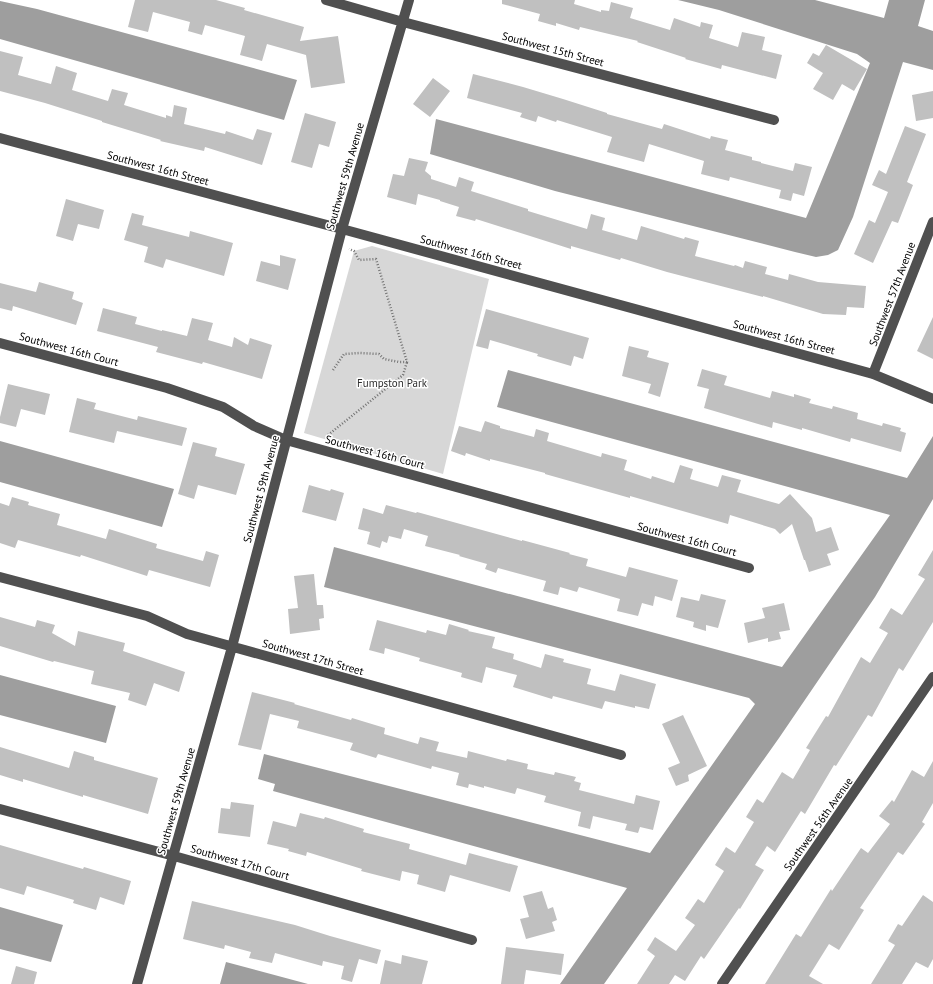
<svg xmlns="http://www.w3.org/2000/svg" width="933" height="984" font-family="'PT Sans',sans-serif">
  <rect width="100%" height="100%" fill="#fff"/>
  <path fill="#d7d7d7" d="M372,246L489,279L443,474L304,433L354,251Z"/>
  <path fill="#9e9e9e" d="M678,0H815L884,18L889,0H925L918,26L933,31V70L903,62L853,217L838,250L828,255L816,257L795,252L555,191L430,154L436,119L806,218L870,63L857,54L719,10Z
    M0,1L37,9L297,80L284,120L0,39Z
    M508,370L907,478L933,436V499L875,597L779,738L604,984H560L627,888L273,791L275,784L258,779L264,754L650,853L755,704L749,698L324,587L334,547L782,667L890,515L497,407Z
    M0,441L174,489L162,527L0,482Z
    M0,675L116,706L106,743L0,715Z
    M0,907L63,925L51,962L0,949Z
    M226,962L308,984H220Z"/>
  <path fill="#c0c0c0" d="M135,0H216L245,8L244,10L304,27L300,41L338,36L345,83L311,88L306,55L267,44L262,61L240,55L245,36L205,25L202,35L188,31L190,22L153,12L148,32L128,27Z
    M502,0H575L574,4L601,12V10L609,11L611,2L633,8L630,18L670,30L674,18L700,27L701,22L713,25L709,38L738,47L742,32L765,37L762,50L782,55L776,79L722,65L721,69L685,59L686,58L637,42L638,41L580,27L579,30L556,23V26L538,21L540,14L502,4Z
    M826,45L867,69L854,91L842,84L833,100L813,89L823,73L807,63L813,53L819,56Z
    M0,51L23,57L18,75L51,84L56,66L77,73L72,90L108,101L112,89L128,93L124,105L166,118V115L172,117L174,105L187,108L184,124L225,134L226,131L253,140L257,129L272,133L262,165L205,147L204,151L160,141L161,140L102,122V121L45,103L0,91Z
    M473,74L523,87L563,99L607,113V114L662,129L664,124L710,139L711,136L728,140L725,150L752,157V160L761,162V163L793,171L795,163L812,167L804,196L793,193L791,201L779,198L781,190L730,177L729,181L701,174L704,161L649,144L644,162L607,152L612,137L557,120L556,122L538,116L536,122L520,117L522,113L467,98Z
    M433,78L450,91L430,117L413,104Z
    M933,91V118L916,121L912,95Z
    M305,113L336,122L329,147L319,144L312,168L291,162Z
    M905,126L926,134L907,182L913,185L898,223L892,221L873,263L854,254L869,220L875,223L888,192L872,185L879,170L886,174Z
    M409,158L428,162L425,171L431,176V179L456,187L459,177L474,182L471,191L528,209V211L587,229L591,214L605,218L602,230L637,240L641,226L684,239L685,237L699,241L695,256L734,266L735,265L743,268L745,261L767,267L765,274L788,280L789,274L818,282L866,286L864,308L847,307L846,315L823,314L763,296V297L667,272L621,258L620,260L571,246V249L476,219L475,221L456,216L459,207L440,201V200L418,194L416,205L387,197L393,174L404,176Z
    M66,199L104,210L99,229L78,224L73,241L56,236Z
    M132,213L144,216L142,225L189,237L190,231L233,243L224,276L166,259L163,268L144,262L148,247L124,240Z
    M280,255L296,259L288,290L256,281L261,261L280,266Z
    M39,282L74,292L72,299L83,303L76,325L13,306L12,311L0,308V283L36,292Z
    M103,308L137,317L135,324L162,331V330L187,336L192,318L213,323L208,340L232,347L234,337L248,345L250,338L272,345L262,379L203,362L202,364L156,352L158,347L97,331Z
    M486,309L589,338L583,359L574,356L571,366L537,356L538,354L490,340L488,349L476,346Z
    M933,317V359L917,351Z
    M629,346L649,351L647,357L669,363L660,397L648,393L651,384L622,376Z
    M702,369L727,376L724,385L770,398L772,391L794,397V394L811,399L809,403L832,409L833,406L858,413L857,419L882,426L883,423L901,428L900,431L906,433L901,452L851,438L850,442L802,428V430L773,422L772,428L704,408L709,389L697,386Z
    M8,384L50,394L45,415L21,409L16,427L0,423V417Z
    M77,398L96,403L94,409L137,420L138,416L187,428L182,446L117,431L114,443L69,432Z
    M485,421L500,426V428L534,437L536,429L549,433L547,441L601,457L602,453L627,460L624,470L651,479L652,476L674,483L680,465L693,469L690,479L718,487L722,475L741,480L737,492L779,504L790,494L812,518L816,532L831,527L839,550L827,554L831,565L809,572L805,560H804L792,524L780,534L775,529L730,515L728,524L630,496V498L584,485L545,474V473L490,459V461L466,453L465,456L451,451L459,426L481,432Z
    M193,442L217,448L215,456L245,464L236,495L198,485L194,499L178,494Z
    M309,485L330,491L331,489L344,493L336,521L302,512Z
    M12,497L29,502L28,505L60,514L57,525L106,539L109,529L157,544L156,548L203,561L206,551L219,555L210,587L149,570L147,576L81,555L80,557L18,540L15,548L0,543V503L9,506Z
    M386,505L416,513L417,512L522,541V540L570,553L569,554L588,559L586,566L626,577L629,567L678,580L672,601L655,596L653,606L642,603L638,616L617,611L620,599L579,587L577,592L560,587L558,595L543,591L546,581L498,568L496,573L485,569L487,564L459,556L460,555L425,546L428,536L404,529L401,539L389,536L387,543L382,541L380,548L367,544L370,532L358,529L363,508L383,514Z
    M933,550V622L903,671L899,668L872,717L868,715L836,766L834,765L805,814L801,811L775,852L767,846L755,865L764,870L740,909L739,908L704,959L701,956L685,981L675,975L669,984H637L655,956L647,950L655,937L676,951L695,925L685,918L698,899L704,903L724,871L715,865L726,847L735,853L754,822L746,817L757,799L763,803L782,772L793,779L810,750L806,748L826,716L828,717L861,657L870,663L888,633L879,628L891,608L902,615L925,579L918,575Z
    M314,574L317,605H323L324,618L319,619L320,630L290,634L288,609L298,608L294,576Z
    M701,594L726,600L718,628L706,625V631L693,627L694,622L676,617L681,597L699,601Z
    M784,603L790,630L779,632L781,639L768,642V638L748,643L744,623L765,618L762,608Z
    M0,617L35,627L37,620L55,625L52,633L75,646L78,631L125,643L123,651L185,672L179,692L154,683L146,706L128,700L130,693L91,684L94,671L54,661L53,662L0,646Z
    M377,620L426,633L427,630L446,635L449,624L469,630L468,631L495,637L492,648L514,654L513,659L541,668L545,654L564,659L563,662L591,669L587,684L615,691L620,674L656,684L649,709L635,706V708L605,701L602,709L553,696L552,699L513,687L517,675L486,667L482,683L461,677L462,673L419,661L420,658L385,648L384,654L369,650Z
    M252,692L295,703L294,704L351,720L352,718L385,728L384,734L418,744L420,737L439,742L436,751L467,758L468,751L506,761L507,759L528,764L527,769L554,775L555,772L576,777L574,781L581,783L579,790L634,804L636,795L660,801L653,830L640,827L638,833L625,830L627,824L593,816L590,829L578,826L581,812L544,802L546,796L517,788L515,794L484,786V788L469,784L468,788L456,785L459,773L432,766L431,769L378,754L376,758L350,750L353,743L297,728L299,721L270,714L261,750L238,745Z
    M683,715L707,766L688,775L689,781L676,786L668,768L680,763L662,724Z
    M0,747L69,768L74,751L94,757V760L158,778L148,814L83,795V797L23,779V782L0,775Z
    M933,761V803L922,822L925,824L903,855L898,852L860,908L864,910L839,950L829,944L809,976L823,984H765L796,934L801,937L831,889L832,891L861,848L868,853L890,824L879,816L892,800L894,802L912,770L924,777Z
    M231,802L254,805L250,837L218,833L221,808L230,809Z
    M300,813L324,819L325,817L364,829L363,832L410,844L409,849L466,865L469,853L518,866L510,892L450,875L445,892L417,884L419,875L402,871L400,881L361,871L362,869L307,852L306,856L288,851L289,849L267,844L273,821L296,827Z
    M0,845L83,869L84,867L131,881L124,905L100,897L96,910L73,903L74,900L27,886L24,895L0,888Z
    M542,891L548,909L553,907L557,920L552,922L555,931L526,939L520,919L529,917L523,896Z
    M923,895L933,902V959L928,968L916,962L902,984H871L895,945L888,941L898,924L902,926Z
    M192,901L295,925L330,936L381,950L377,964L359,959L352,982L341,979L344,966L323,961L322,966L275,953L272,963L249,958L251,952L225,945L224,949L183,939Z
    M506,947L564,954L561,975L526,970L524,984H501Z
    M402,955L428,961L422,984H380L385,960L401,964Z
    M16,966L37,972L34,984H11Z"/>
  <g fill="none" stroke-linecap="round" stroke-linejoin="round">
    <path stroke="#727272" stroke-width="2.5" stroke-dasharray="1 2" stroke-linecap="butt" d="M333,370L344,354L360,353L379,354L384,359L399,362H407L376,259L359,260L354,251L349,249
      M328,435L403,375L407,362"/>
    <path stroke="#505050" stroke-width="10" d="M326,0L403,22L774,120
      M0,138L342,229L873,374L933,399
      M0,343L167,388L223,407L254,426L286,440L749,568
      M873,374L933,222
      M0,577L147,616L187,634L621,755
      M0,809L174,856L472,940
      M137,984L232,647L342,229L409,0
      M722,984L933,677"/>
  </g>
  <g text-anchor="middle" stroke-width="3" stroke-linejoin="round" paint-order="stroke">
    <g font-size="11" fill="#000" stroke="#fff">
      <text transform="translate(553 49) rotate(15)" y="4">Southwest 15th Street</text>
      <text transform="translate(158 168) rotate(15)" y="4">Southwest 16th Street</text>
      <text transform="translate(345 176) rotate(-74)" y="4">Southwest 59th Avenue</text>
      <text transform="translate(471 252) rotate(15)" y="4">Southwest 16th Street</text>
      <text transform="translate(892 294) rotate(-69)" y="4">Southwest 57th Avenue</text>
      <text transform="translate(784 337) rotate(15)" y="4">Southwest 16th Street</text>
      <text transform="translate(69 349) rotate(15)" y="4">Southwest 16th Court</text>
      <text transform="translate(375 452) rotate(15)" y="4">Southwest 16th Court</text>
      <text transform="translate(261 489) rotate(-75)" y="4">Southwest 59th Avenue</text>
      <text transform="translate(687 539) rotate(15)" y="4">Southwest 16th Court</text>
      <text transform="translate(313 657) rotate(16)" y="4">Southwest 17th Street</text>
      <text transform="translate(176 801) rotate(-74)" y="4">Southwest 59th Avenue</text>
      <text transform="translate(818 824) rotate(-55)" y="4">Southwest 56th Avenue</text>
      <text transform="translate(240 862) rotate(16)" y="4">Southwest 17th Court</text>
    </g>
    <g font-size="11" fill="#2e2e2e" stroke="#fff">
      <text x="392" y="387">Fumpston Park</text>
    </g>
  </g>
</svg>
